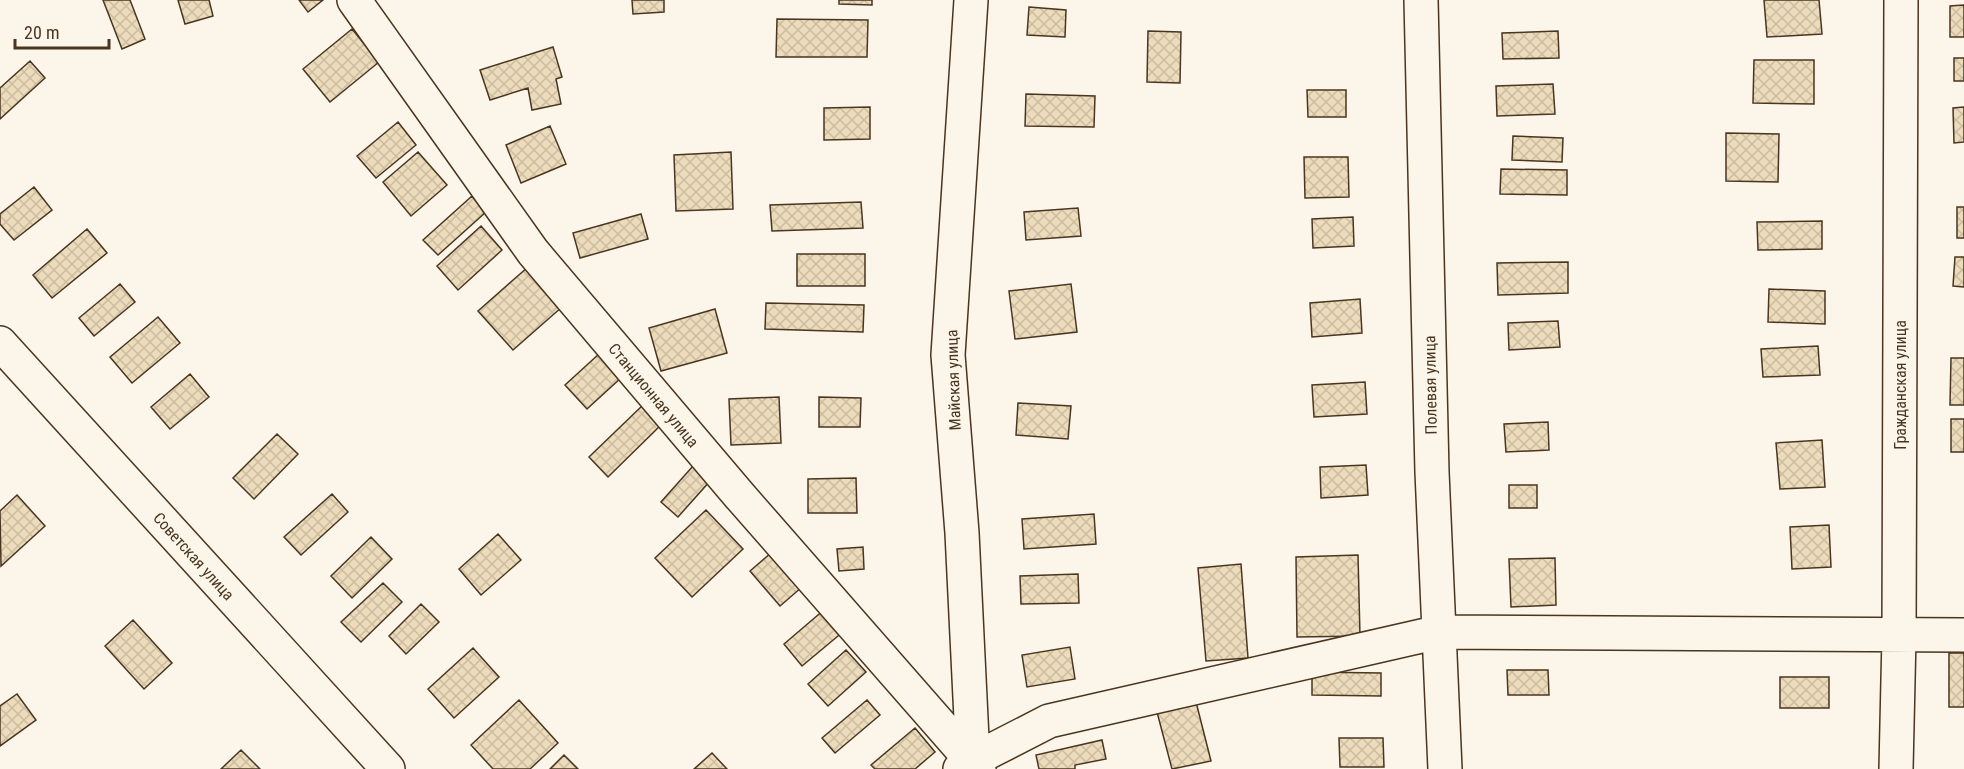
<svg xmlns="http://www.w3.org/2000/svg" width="1964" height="769" font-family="'Roboto Condensed',sans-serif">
  <defs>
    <pattern id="building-cross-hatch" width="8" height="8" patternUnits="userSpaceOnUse" patternTransform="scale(1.5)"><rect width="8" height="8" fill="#ecdcbc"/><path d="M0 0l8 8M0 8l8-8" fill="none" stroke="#ccbda1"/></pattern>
  </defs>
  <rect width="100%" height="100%" fill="#fbf6e9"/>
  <path fill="url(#building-cross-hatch)" stroke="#4a3520" stroke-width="1.5" d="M103,0H130L145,39L122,49Z
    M178,0H209L213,16L185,24Z
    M299,0H323L308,12Z
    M632,0H664V12L633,14Z
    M839,0H872V5L839,4Z
    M1764,0H1819L1822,34L1767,37Z
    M1964,5V37H1950V6Z
    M1029,7L1066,10L1065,37L1027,35Z
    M777,19L868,20L867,57H776Z
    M352,29L379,62L330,102L303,69Z
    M1148,31L1181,32L1180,83L1147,82Z
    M1558,31L1559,58L1503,59L1502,33Z
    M553,47L562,77L556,79L561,104L532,110L528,88L490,100L480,70Z
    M1954,58H1964V81H1954Z
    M1754,60H1814V104L1753,103Z
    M30,61L45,78L0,119V88Z
    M1553,84L1555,114L1497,116L1496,86Z
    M1307,90H1346V117H1308Z
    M1026,94L1095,96L1094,127L1025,126Z
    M870,107V139L824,140V108Z
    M1964,107V142L1954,143L1953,108Z
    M398,122L416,145L376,178L357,156Z
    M550,126L566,164L521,183L506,145Z
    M1726,133L1779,134L1778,182L1726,181Z
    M1513,136L1563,138L1562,162L1512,160Z
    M418,152L447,185L411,216L383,182Z
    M731,152L733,209L676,211L674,155Z
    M1304,157H1348L1349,197L1305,198Z
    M1501,169L1567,170V195L1500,194Z
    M34,187L52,210L14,240L0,224V214Z
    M472,196L486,212L438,255L423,240Z
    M861,202L863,228L772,231L770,205Z
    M1957,207H1964V238H1957Z
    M1078,208L1081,236L1026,240L1024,212Z
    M641,214L648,239L580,258L573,233Z
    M1353,217L1354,246L1313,248L1312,219Z
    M1822,221V249L1758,250L1757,222Z
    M481,226L502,250L458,290L437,266Z
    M87,229L107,253L52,298L33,275Z
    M797,254H865V286H797Z
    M1955,257H1964V287L1953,286Z
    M1568,262V293L1498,295L1497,263Z
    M528,267L562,307L513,350L478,311Z
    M120,284L135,302L94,336L79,318Z
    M1071,284L1077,332L1015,339L1009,291Z
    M1769,289L1825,291V324L1768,322Z
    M1360,299L1362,333L1312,337L1310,303Z
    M766,303L864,305L863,332L765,329Z
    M715,309L727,353L661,371L649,328Z
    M158,317L180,343L132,383L110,357Z
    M1558,321L1560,347L1509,350L1508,323Z
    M1818,346L1820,375L1763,377L1761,349Z
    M600,353L622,377L587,409L565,385Z
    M1951,358H1964V405H1950Z
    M190,374L209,397L170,429L151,407Z
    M1365,382L1367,414L1314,417L1312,385Z
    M779,397L781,443L731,445L729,399Z
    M819,397L861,398L860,427H819Z
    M1018,403L1071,406L1068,439L1016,435Z
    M644,404L663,423L608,477L589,457Z
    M1951,419H1964V452H1951Z
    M1548,422L1549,450L1506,452L1504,424Z
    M277,434L298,454L254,499L233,478Z
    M1822,440L1825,487L1780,489L1776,443Z
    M1366,465L1368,495L1321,498L1320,467Z
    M693,466L710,481L678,517L661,502Z
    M856,478L857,513H808V479Z
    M1509,485H1537V508H1509Z
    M332,494L348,512L301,555L284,537Z
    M17,495L45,526L1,566L0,511Z
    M706,510L743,549L692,597L655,558Z
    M1094,514L1096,544L1024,549L1022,519Z
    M1829,525L1831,567L1792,569L1790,527Z
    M498,534L521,560L481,595L459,569Z
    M371,537L392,559L352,598L331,576Z
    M863,547L864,569L839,571L837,549Z
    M772,552L802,587L780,606L750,571Z
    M1358,555L1360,636L1297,637L1296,557Z
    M1555,558L1556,605L1511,607L1509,559Z
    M1241,564L1248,658L1206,661L1198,568Z
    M1078,574L1079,603L1021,604L1020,576Z
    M383,583L402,602L361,642L341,622Z
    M421,604L439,622L406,654L389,636Z
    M825,609L844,631L802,666L784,644Z
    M133,620L172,663L144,689L105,646Z
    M1070,647L1075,679L1027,687L1022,655Z
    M473,648L499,677L454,718L428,689Z
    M846,650L866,672L828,706L808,684Z
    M1949,653H1964V707H1949Z
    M1507,670H1548L1549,695H1508Z
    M1312,672L1381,673V696L1312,695Z
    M1780,677H1829V708H1780Z
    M17,694L36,720L0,746V706Z
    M519,700L558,743L530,769H493L471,745Z
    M867,700L880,715L835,753L822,738Z
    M1196,702L1211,761L1172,769L1157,712Z
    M915,728L935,752L915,769H875L871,765Z
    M1339,738H1383L1384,767H1340Z
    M1102,740L1106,759L1075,765V769H1039L1036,755Z
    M241,750L260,769H221Z
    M712,753L727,769H694Z
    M564,755L578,769H550Z"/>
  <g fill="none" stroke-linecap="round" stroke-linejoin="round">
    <defs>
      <path id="minor" d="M354,0L533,252L739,495L979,769
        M971,0L948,355L962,533L973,760
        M1421,0L1432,472L1445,769
        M0,343L388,769
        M960,769L973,760L1049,721L1439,632L1964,635
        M1896,769L1899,636L1901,0"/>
    </defs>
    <use href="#minor" stroke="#4a3520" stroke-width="36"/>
    <use href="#minor" stroke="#fbf6e9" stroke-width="33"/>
  </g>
  <g text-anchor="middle" stroke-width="4.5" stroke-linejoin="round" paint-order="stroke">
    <g font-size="16" fill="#4a3520" stroke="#fbf6e9">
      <text transform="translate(953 380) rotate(-92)" y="6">Майская улица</text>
      <text transform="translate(1430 385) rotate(-91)" y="6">Полевая улица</text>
      <text transform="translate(1900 385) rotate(-90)" y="6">Гражданская улица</text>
      <text transform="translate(654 395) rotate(50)" y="6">Станционная улица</text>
      <text transform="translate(194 556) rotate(48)" y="6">Советская улица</text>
    </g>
  </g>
  <path d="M15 39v9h94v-9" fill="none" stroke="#4a3520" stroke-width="3"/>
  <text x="24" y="39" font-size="18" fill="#4a3520" stroke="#fbf6e9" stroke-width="4.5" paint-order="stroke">20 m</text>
</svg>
